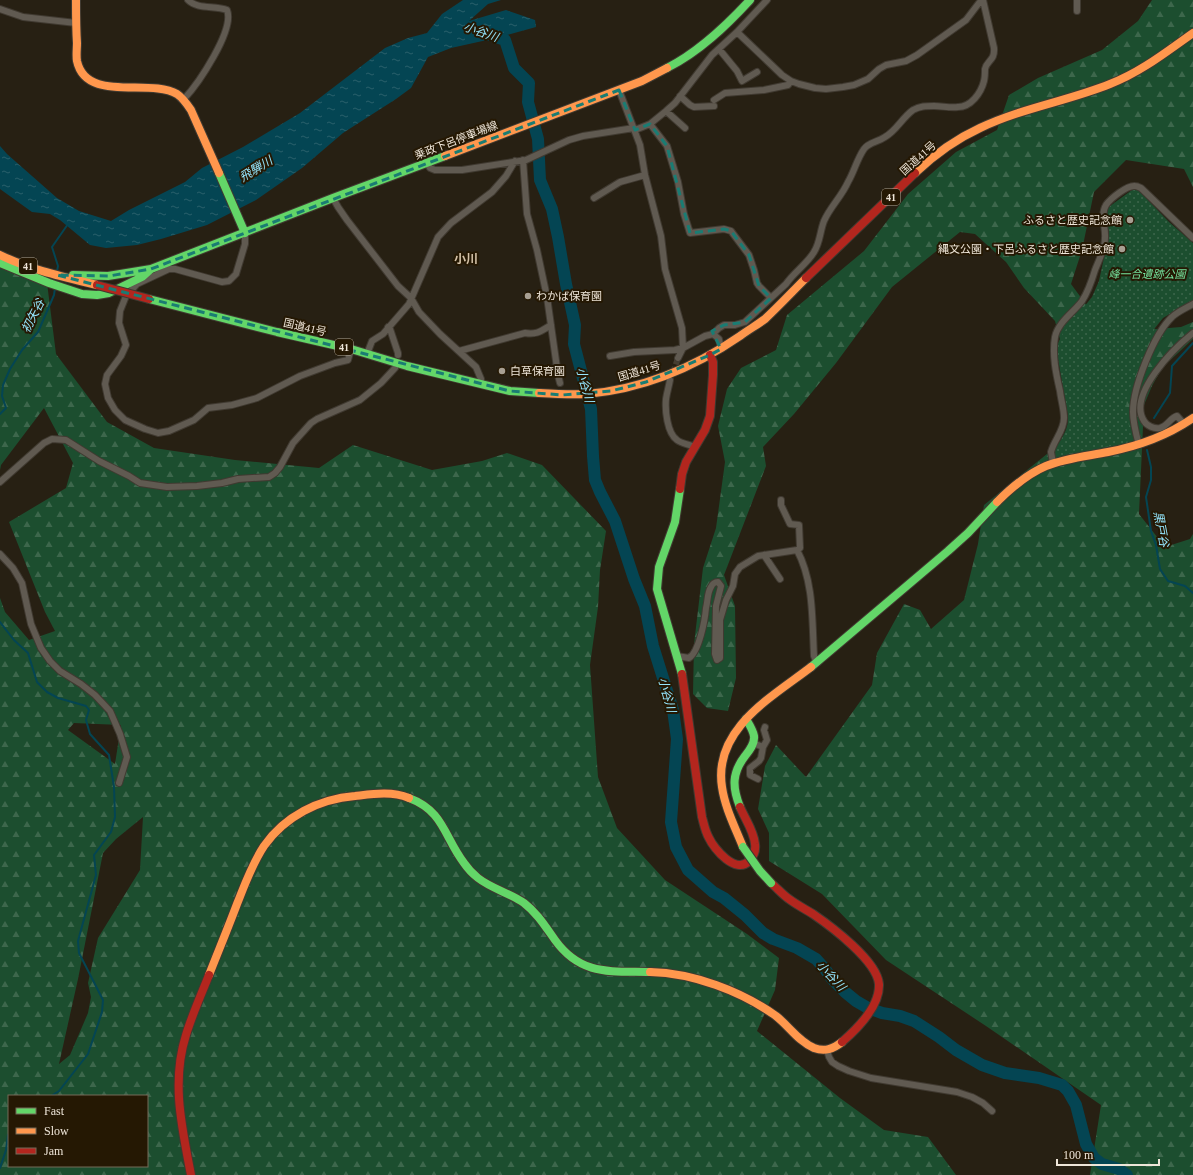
<svg xmlns="http://www.w3.org/2000/svg" width="1193" height="1175" font-family="'Times New Roman','Noto Sans JP',serif">
  <defs>
    <pattern id="forest-firs" width="22" height="20" patternUnits="userSpaceOnUse"><rect width="22" height="20" fill="#1c4e2f"/><path d="M5 1l3.5 6h-7zM16 11l3.5 6h-7z" fill="#3d674c"/></pattern>
    <pattern id="park-dots" width="8" height="8" patternUnits="userSpaceOnUse"><rect width="8" height="8" fill="#1c4e2f"/><path d="M2 2h.1M6 6h.1" fill="none" stroke="#3d674c" stroke-width="1.8" stroke-linecap="round"/></pattern>
    <pattern id="water-ripples" width="26" height="14" patternUnits="userSpaceOnUse"><rect width="26" height="14" fill="#044553"/><path d="M2 4q2-2 4 0t4 0M15 11q2-2 4 0t4 0" fill="none" stroke="#29606b"/></pattern>
  </defs>
  <rect width="100%" height="100%" fill="#272013"/>
  <path fill="url(#forest-firs)" fill-rule="evenodd" d="M1152,0H1193V187L1184,169L1126,160L1094,192L1082,250L1071,284L1107,333L1181,327L1193,322V339L1162,368L1152,386L1144,405L1139,514L1165,547L1190,539L1193,534V1175H1090L1101,1105L986,1026L886,960L822,894L769,861V833L758,809L765,766L776,745L806,777L872,685L877,653L904,604L920,610L931,629L964,600L978,544L984,505L1068,437L1075,439L1067,365L1055,321L1024,288L1006,262L975,234L960,232L892,287L836,363L794,414L763,447L766,466L724,575L735,606L736,678L728,711L707,708L693,694L694,644L703,568L716,528L725,462L718,426L727,389L741,368L776,350L787,315L864,251L908,194L956,152L997,130L1009,95L1038,78L1102,50L1138,21Z
    M0,252L46,275L56,354L107,422L154,448L235,460L319,468L353,445L432,470L482,461L507,453L542,465L606,531L600,570L598,607L590,665L598,777L617,828L665,880L747,934L779,958L775,990L757,1031L840,1098L884,1130L928,1137L956,1175H0V598L5,612L29,640L55,631L45,612L9,522L66,488L73,463L44,408L1,465L0,470ZM74,723L121,725L115,764L68,730ZM143,817L140,870L98,938L88,983L91,997L88,1013L70,1055L59,1064L78,979L103,853L116,839ZM9,1096H147V1166H9Z"/>
  <path fill="url(#park-dots)" d="M1132,190H1138L1169,222L1193,243V300L1163,318L1155,328L1128,392L1126,407L1128,421L1131,435L1124,444L1078,451L1060,457L1055,455L1054,451C1061,439 1069,430 1068,416L1058,359V343L1063,333L1092,297L1099,281L1109,234L1106,217L1107,210L1110,206Z"/>
  <path fill="url(#water-ripples)" d="M463,0H501L488,4L469,21L506,10L535,20L536,27L496,38L451,48L428,57L411,88L396,99L343,133L302,168L256,200L207,225L161,239L137,245L106,248L90,245L60,220L50,214L32,212L0,189V146L7,154L57,198L79,211L111,221L129,210L185,182L202,168L243,147L300,113L385,48L408,38L427,33L442,14Z"/>
  <g fill="none" stroke-linecap="round" stroke-linejoin="round">
    <path stroke="#044553" stroke-width="2" d="M57,271L58,266L52,247L68,224
      M0,414L6,408L2,396L3,385L10,369L22,350L38,332L54,295L55,288
      M1154,418L1170,393L1172,366L1193,343
      M1147,450L1151,467V480L1146,497L1151,531L1156,545L1160,569L1168,581L1185,586L1193,593
      M0,622L14,640L28,653L37,682L47,692L58,698L86,706L89,710L86,720L90,734L109,755L114,787L115,817L111,832L94,855L96,875L78,941L79,953L103,1000L102,1012L88,1054L59,1091L51,1096
      M0,1168L6,1150L8,1135L9,1134"/>
    <path stroke="#044553" stroke-width="12" d="M482,32L505,40L514,68L529,83L528,102L538,139L540,180L552,209L558,237L566,284L575,325L574,344L591,409L593,456L595,480L600,492L615,521L634,579L645,606L653,646L673,710L677,739L671,822L676,847L688,870L713,892L724,898L745,915L763,933L773,939L797,948L816,959L825,969L832,979L845,992L856,1001L868,1008L882,1013L900,1016L914,1021L939,1037L956,1050L982,1065L1005,1073L1039,1078L1062,1085L1068,1091L1076,1105L1086,1144L1094,1158L1102,1164L1119,1169L1127,1175"/>
    <path stroke="#453e31" stroke-width="6" stroke-dasharray="6 3" stroke-linecap="butt" d="M673,373L678,358"/>
    <defs>
      <path id="street" d="M1077,0V11
        M0,9L23,17L76,23
        M737,32L782,75L791,81L799,84L815,88L826,89L843,87L854,85L868,79L879,69L886,65L906,61L917,55L966,20L979,3L982,0
        M719,49L737,71L742,81L757,72
        M619,90L640,145L645,175L661,236L665,269L682,328L683,348L678,358
        M680,96L690,105L694,107L714,106
        M184,99C198,84 235,30 227,10C215,5 198,10 188,0
        M714,100L725,93L764,90L788,85L791,81
        M666,111L685,128
        M650,124L667,146L678,182L684,214L690,233L724,229L731,231L749,255L754,270L757,283L759,286L771,298
        M635,130L650,124L666,111L675,103L712,55L737,32L767,0
        M523,160L527,214L537,250L547,297L558,375L560,383
        M427,163L430,168L435,170H462L526,160L569,140L583,136L634,128
        M333,198L338,207L347,220L398,286L411,298L419,312L440,334L476,367L481,379L480,384
        M594,198L620,182L645,175
        M245,233V244L236,274L229,281L222,282L175,269H169L137,284L126,296L120,311L119,323L126,345L121,356L107,375L105,384L108,398L115,410L125,420L145,429L158,433L169,431L194,420L208,408L232,405L257,398L300,376L335,363L348,360L351,349
        M388,327L390,329L398,353V355
        M713,334L719,339L721,349
        M459,351L525,333C537,335 541,331 551,325
        M367,354L372,341L383,334L409,304L438,237L451,223L492,192L506,176L515,161
        M610,356L634,352L675,350L683,348L705,336L713,334L719,328L724,325H735L745,322L786,284C794,272 807,264 814,252C820,243 820,231 824,221C830,207 842,196 848,182C854,172 857,159 864,149C869,142 878,142 885,137C896,131 902,118 913,110C920,106 926,106 934,106C942,106 950,108 958,107C971,107 981,93 984,81C985,77 985,73 985,69C987,60 995,61 994,48L983,0
        M670,380C669,386 667,392 666,399C665,410 667,433 677,440C682,444 689,444 695,447
        M1184,424L1177,416C1170,418 1168,426 1160,428C1154,429 1147,426 1144,421C1127,395 1174,348 1193,333
        M1139,445C1136,434 1133,423 1133,412C1133,387 1154,334 1172,317C1177,312 1186,308 1193,304
        M1053,463L1051,452C1054,440 1064,431 1064,418C1064,409 1061,400 1060,391C1056,374 1052,355 1055,337C1058,322 1074,312 1082,301C1088,292 1092,280 1095,270C1099,260 1105,249 1105,238C1106,228 1100,215 1106,205C1110,199 1127,185 1135,186C1137,186 1139,187 1141,188L1193,238
        M0,482L44,443L52,439L66,440L99,461L129,476L140,483L167,487L197,486L222,483L238,479L269,477L275,473L280,467L293,443L311,423L317,419L360,400L381,383L395,368
        M781,500V505L790,524L799,525L800,548L797,550
        M0,554L13,568L22,583L31,624L41,648L50,661L60,671L81,684L95,695L110,711L120,734L127,757L119,783
        M764,555L780,579
        M677,656L689,658C699,652 705,620 706,608C708,601 707,593 711,587C712,584 715,582 718,582L721,586L716,606L715,654L717,660L720,658V620L726,600L733,586L735,574L740,567L758,556L797,550C814,582 812,620 814,656L817,663
        M753,743L763,747L761,758L759,761L750,768V775L758,779
        M763,747L767,740L764,730L765,727
        M827,1050L829,1057L832,1062L838,1066L849,1071L871,1078L957,1092L972,1097L983,1103L992,1111"/>
      <path id="fast" d="M667,68C699,52 726,26 750,0
        M219,173L245,233
        M0,263L49,283L82,294L97,295L109,293L142,277L151,269
        M73,275L108,276L151,269L333,198L445,156
        M149,299L277,332L351,349L407,366L510,391L539,393
        M680,489L675,522L659,567L657,589L682,674
        M811,667L948,551L968,533L997,502
        M409,798C444,811 444,837 464,863C468,869 473,874 478,878C492,889 510,893 524,903C537,913 545,926 555,940C581,976 610,971 650,972
        M740,807C732,787 732,773 745,756C749,751 755,744 754,736C753,730 749,724 746,719"/>
      <path id="slow" d="M76,0C76,14 76,29 77,43C77,49 76,55 77,61C86,103 149,78 177,94C183,98 187,104 191,110L219,173
        M445,156L642,81L667,68
        M915,173C934,155 956,139 980,128C1022,108 1068,101 1110,84C1141,72 1166,52 1193,33
        M0,255C31,270 64,277 97,285
        M539,393C555,394 571,395 587,394C642,389 695,367 740,336C748,330 757,325 765,319C779,306 792,292 806,278
        M997,502C1011,488 1027,474 1046,466C1066,458 1088,456 1108,452C1139,446 1167,436 1193,418
        M743,847C735,827 725,808 722,787C713,729 772,697 811,667
        M650,972C693,973 741,991 776,1016C789,1026 798,1041 814,1048C825,1052 833,1049 842,1042
        M209,975C218,952 228,928 237,904C245,884 252,864 264,846C285,816 319,799 355,796C373,794 391,791 409,798"/>
      <path id="jam" d="M806,278L915,173
        M680,489L682,474L686,462L705,430L710,416L713,375V362L710,355
        M682,674L702,817C704,824 705,831 709,838C714,849 736,875 749,861C753,857 756,851 755,844C754,831 745,819 740,807
        M771,883C777,888 783,895 789,899C797,905 805,909 813,914C832,927 877,961 879,984C880,1006 857,1029 842,1042
        M191,1175C182,1128 171,1082 186,1035C192,1015 201,995 209,975"/>
    </defs>
    <use href="#street" stroke="#403a31" stroke-width="8"/>
    <use href="#fast" stroke="#403a31" stroke-width="10"/>
    <use href="#slow" stroke="#403a31" stroke-width="10"/>
    <use href="#jam" stroke="#403a31" stroke-width="10"/>
    <use href="#street" stroke="#605a51" stroke-width="6"/>
    <use href="#fast" stroke="#63d668" stroke-width="8"/>
    <use href="#slow" stroke="#ff974d" stroke-width="8"/>
    <use href="#jam" stroke="#b3261e" stroke-width="8"/>
    <defs>
      <path id="fast-bridge" d="M743,847L760,871L771,883"/>
      <path id="jam-bridge" d="M97,285L149,299"/>
    </defs>
    <use href="#fast-bridge" stroke="#403a31" stroke-width="10" stroke-linecap="butt"/>
    <use href="#jam-bridge" stroke="#403a31" stroke-width="10" stroke-linecap="butt"/>
    <use href="#fast-bridge" stroke="#63d668" stroke-width="8"/>
    <use href="#jam-bridge" stroke="#b3261e" stroke-width="8"/>
  </g>
  <path fill="none" stroke="#1a7c73" stroke-width="3" stroke-dasharray="8 5" stroke-linejoin="round" d="M619,90L635,130L650,124L667,146L690,233L724,229L731,231L749,255L759,286L771,298L745,322L724,325L712,331L721,349L710,355L646,382L611,391L562,395L510,391L57,275L109,276L151,269Z"/>
  <g fill="#a8a093" stroke="#251803" stroke-width="1.5">
    <circle cx="1130" cy="220" r="4"/>
    <circle cx="1122" cy="249" r="4"/>
    <circle cx="528" cy="296" r="4"/>
    <circle cx="502" cy="371" r="4"/>
  </g>
  <g text-anchor="middle" stroke-width="4" stroke-linejoin="round" paint-order="stroke">
    <g fill="#251803" stroke="#b2a898" stroke-width="1">
      <rect x="882" y="189" width="18" height="16" rx="3"/>
      <rect x="19" y="258" width="18" height="16" rx="3"/>
      <rect x="335" y="339" width="18" height="16" rx="3"/>
    </g>
    <g font-size="10" font-weight="bold" fill="#eee5d8">
      <text x="891" y="201">41</text>
      <text x="28" y="270">41</text>
      <text x="344" y="351">41</text>
    </g>
    <g font-size="11" fill="#eee5d8" stroke="#251803">
      <text transform="translate(456 140) rotate(-21)" y="4">乗政下呂停車場線</text>
      <text transform="translate(918 158) rotate(-42)" y="4">国道41号</text>
      <text transform="translate(305 327) rotate(13)" y="4">国道41号</text>
      <text transform="translate(639 371) rotate(-17)" y="4">国道41号</text>
    </g>
    <g font-size="11" fill="#eee5d8" stroke="#251803" text-anchor="end">
      <text x="1122" y="224">ふるさと歴史記念館</text>
      <text x="1114" y="253">縄文公園・下呂ふるさと歴史記念館</text>
      <text x="536" y="300" text-anchor="start">わかば保育園</text>
      <text x="510" y="375" text-anchor="start">白草保育園</text>
    </g>
    <g font-size="11" font-style="italic" fill="#74e39e" stroke="#251803">
      <text x="1147" y="278">峰一合遺跡公園</text>
    </g>
    <g font-size="12" font-style="italic" fill="#94e5fd" stroke="#251803">
      <text transform="translate(481 32) rotate(19)" y="4">小谷川</text>
      <text transform="translate(256 169) rotate(-32)" y="4">飛騨川</text>
      <text transform="translate(33 316) rotate(-63)" y="4">初矢谷</text>
      <text transform="translate(585 385) rotate(75)" y="4">小谷川</text>
      <text transform="translate(1161 529) rotate(79)" y="4">黒戸谷</text>
      <text transform="translate(667 695) rotate(75)" y="4">小谷川</text>
      <text transform="translate(831 976) rotate(47)" y="4">小谷川</text>
    </g>
    <g font-size="12" font-weight="bold" fill="#d3c1a7" stroke="#251803">
      <text x="466" y="263">小川</text>
    </g>
  </g>
  <rect x="8" y="1095" width="140" height="72" fill="#251803" stroke="#756a58"/>
  <rect x="16" y="1108" width="20" height="6" fill="#63d668" stroke="#756a58"/>
  <text x="44" y="1115" font-size="12" fill="#eee5d8">Fast</text>
  <rect x="16" y="1128" width="20" height="6" fill="#ff974d" stroke="#756a58"/>
  <text x="44" y="1135" font-size="12" fill="#eee5d8">Slow</text>
  <rect x="16" y="1148" width="20" height="6" fill="#b3261e" stroke="#756a58"/>
  <text x="44" y="1155" font-size="12" fill="#eee5d8">Jam</text>
  <path d="M1057 1159v6h102v-6" fill="none" stroke="#eee5d8" stroke-width="2"/>
  <text x="1063" y="1159" font-size="12" fill="#eee5d8" stroke="#251803" stroke-width="3" paint-order="stroke">100 m</text>
</svg>
